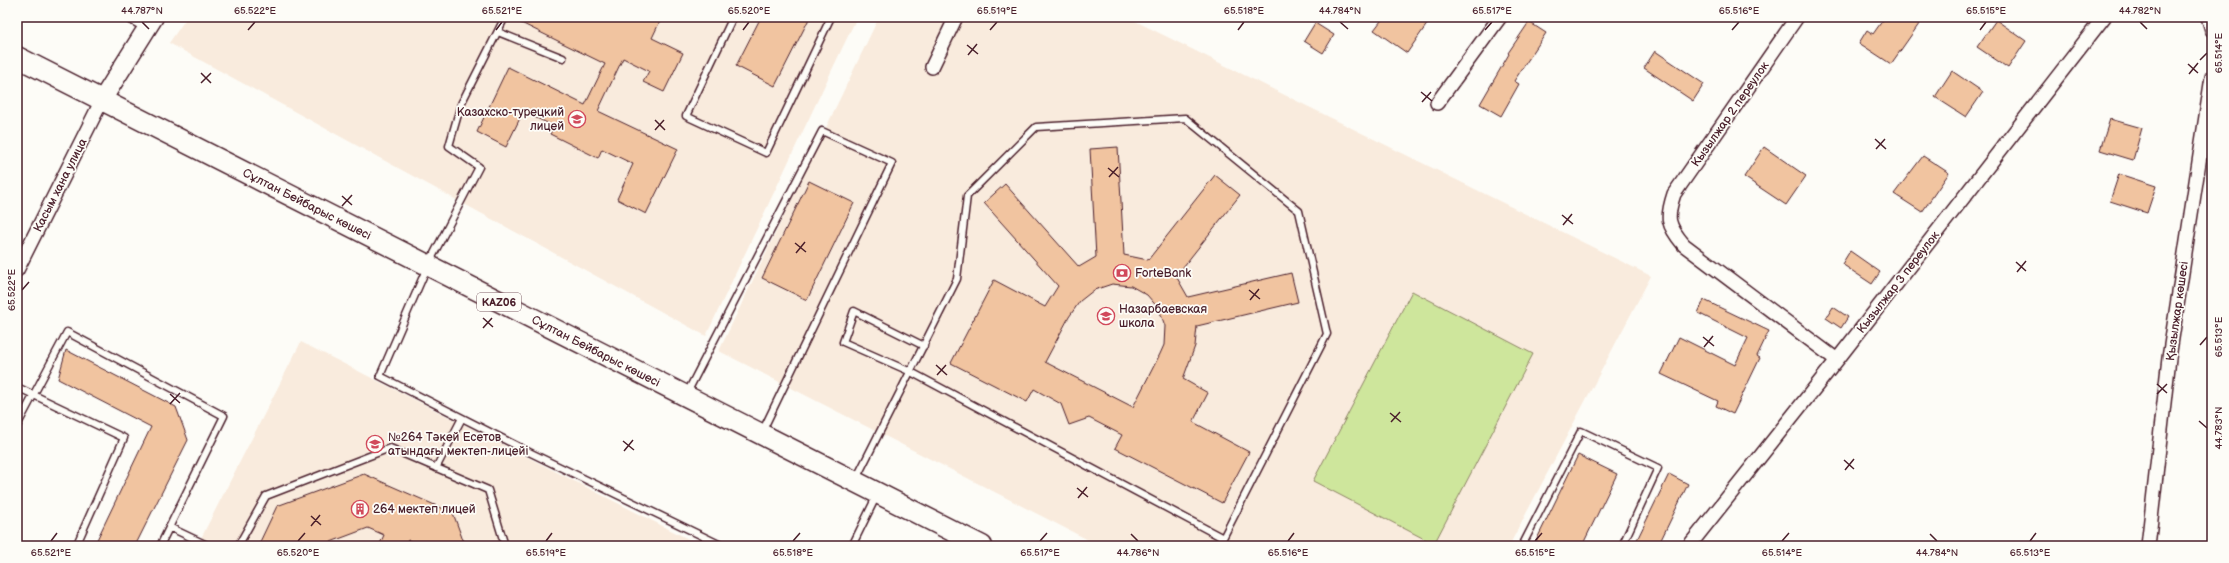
<svg xmlns="http://www.w3.org/2000/svg" width="2229" height="563" font-family="'Balsamiq Sans',sans-serif">
  <rect width="100%" height="100%" fill="#fdfcf7"/>
  <filter id="ink" filterUnits="userSpaceOnUse"><feTurbulence type="fractalNoise" baseFrequency=".025" numOctaves="2"/><feDisplacementMap in="SourceGraphic" scale="8" xChannelSelector="R" yChannelSelector="G"/><feConvolveMatrix kernelMatrix="1 2 1 2 8 2 1 2 1" color-interpolation-filters="sRGB"/></filter>
  <g filter="url(#ink)">
    <path fill="#f9ebdd" d="M187,17H857L706,336L169,43Z
      M879,17H1127L1651,276L1509,546H1100L719,351Z
      M301,342L702,546H197Z"/>
    <path fill="#cee69c" stroke="#8c8264" d="M1412,291L1533,354L1434,544L1313,481Z"/>
    <path fill="#f1c4a0" stroke="#4a1f2b" fill-rule="evenodd" d="M509,17H662L652,38L683,53L664,92L643,82L649,71L623,58L598,111L678,149L646,214L617,199L633,164L602,149L598,158L550,134L554,126L523,112L506,147L477,132L508,67L585,105L605,64Z
      M761,17H810L775,86L736,66Z
      M1384,17H1432L1407,53L1374,30Z
      M1885,17H1924L1891,64L1859,43L1867,30L1873,34Z
      M1996,20L2026,41L2008,68L1977,47Z
      M1529,22L1546,33L1514,81L1519,84L1501,116L1480,104L1509,54L1508,53Z
      M1315,23L1334,35L1323,53L1304,41Z
      M1655,51L1704,84L1693,101L1644,68Z
      M1952,71L1983,92L1966,117L1935,97Z
      M2110,119L2142,128L2133,160L2100,150Z
      M1118,147L1124,255L1148,260L1215,175L1240,195L1176,276L1188,297L1291,273L1298,302L1197,326L1195,346L1183,379L1208,393L1193,422L1249,452L1222,503L1115,448L1122,435L1089,418L1069,425L1061,404L1034,389L1027,402L951,363L994,280L1045,307L1058,286L984,203L1005,184L1079,267L1096,257L1090,149ZM1112,284L1131,286L1147,295L1159,309L1165,326L1164,345L1160,354L1133,407L1045,362L1069,317L1080,301L1094,290Z
      M1764,147L1806,176L1786,205L1744,177Z
      M1923,156L1949,173L1922,212L1894,194Z
      M2119,174L2156,186L2147,213L2110,201Z
      M809,181L854,203L807,300L762,278Z
      M1850,251L1880,272L1872,284L1842,264Z
      M1704,300L1769,331L1757,356L1760,358L1733,414L1716,406L1718,401L1661,374L1679,337L1735,365L1748,338L1698,313Z
      M1833,307L1848,317L1841,328L1826,318Z
      M66,350L176,407L188,440L135,546H94L151,427L58,379Z
      M1578,455L1617,474L1582,546H1547L1536,541Z
      M364,474L453,513L465,546H421L408,540L405,546H379L384,535L368,528L320,546H258L277,506Z
      M1669,474L1688,484L1658,546H1634Z"/>
    <g fill="none" stroke-linecap="round" stroke-linejoin="round">
      <defs>
        <path id="lane" d="M125,17L145,28
          M505,17L461,104L449,146L479,167L428,265L380,376L531,453L723,546
          M733,17L686,116L766,153L831,17
          M498,32L563,58
          M17,387L124,438L76,546
          M687,393L822,131L892,163L762,432
          M17,426L67,332L224,416L160,546
          M436,468L462,418
          M856,479L957,279L967,196L1036,127L1185,118L1299,211L1327,334L1223,538L911,372L843,342L854,311L924,346
          M169,527L209,546
          M238,546L266,496L390,448L488,490L505,546
          M852,546L877,495
          M1219,546L1223,538
          M1522,546L1581,431L1658,468L1622,546"/>
        <path id="street" d="M1797,17L1674,194C1666,218 1667,225 1684,245L1837,360
          M2208,17L2212,30
          M932,67L956,17
          M1437,103L1500,17
          M17,270L102,100
          M1689,546L1837,360L2104,17
          M2148,546L2169,358L2212,77"/>
        <path id="secondary" d="M102,100L154,17"/>
        <path id="primary" d="M17,57L982,546"/>
      </defs>
      <use href="#lane" stroke="#4a1f2b" stroke-width="9"/>
      <use href="#street" stroke="#4a1f2b" stroke-width="16"/>
      <use href="#secondary" stroke="#4a1f2b" stroke-width="21"/>
      <use href="#primary" stroke="#4a1f2b" stroke-width="23"/>
      <use href="#lane" stroke="#fdfcf7" stroke-width="6"/>
      <use href="#street" stroke="#fdfcf7" stroke-width="13"/>
      <use href="#secondary" stroke="#fdfcf7" stroke-width="18"/>
      <use href="#primary" stroke="#fdfcf7" stroke-width="20"/>
    </g>
  </g>
  <path fill="none" stroke="#4a1f2b" stroke-width="1.5" d="M142,22L149,29M1340,22L1348,29M2140,22L2147,29M248,30L255,22M496,30L502,22M743,30L749,22M990,30L997,22M1238,30L1244,22M1485,30L1492,22M1732,30L1739,22M1980,30L1986,22M967,45L978,54M968,55L977,44M2200,60L2207,53M2188,64L2198,73M201,73L211,83M2189,74L2198,63M201,83L211,73M1421,92L1432,101M1422,102L1431,92M655,120L665,130M655,130L664,120M1875,139L1886,149M1876,149L1885,139M1108,168L1119,177M1109,177L1118,167M342,196L352,205M342,206L352,195M1562,215L1573,224M1563,225L1572,214M795,243L806,252M796,253L805,242M2016,262L2026,271M2017,272L2026,261M22,290L29,282M1249,290L1260,299M1250,300L1259,289M483,318L493,327M483,328L492,318M1703,337L1714,346M2200,345L2207,337M1704,347L1713,336M936,365L947,375M937,375L946,365M2157,384L2167,393M170,394L180,403M2157,394L2167,384M170,404L180,393M1390,413L1401,422M2199,421L2207,428M1391,422L1400,412M623,441L634,450M624,451L633,440M1844,460L1854,469M1845,470L1854,459M1077,488L1088,497M1078,498L1087,487M311,516L321,525M311,526L320,515M1131,534L1138,541M1930,534L1937,541M51,541L57,533M298,541L305,533M546,541L552,533M793,541L800,533M1040,541L1047,533M1288,541L1294,533M1535,541L1542,533M1782,541L1789,533M2030,541L2036,533"/>
  <defs>
    <symbol id="school-ring" viewBox="-11 -11 22 22"><circle r="9.5" fill="#fdfcf7" stroke="#d1495b" stroke-width="1.5"/><path d="M0-5L7-2L0 1L-7-2ZM-4 1L0 2.5L4 1V4Q0 6-4 4Z" fill="#d1495b"/></symbol>
    <symbol id="bank-ring" viewBox="-11 -11 22 22"><circle r="9.5" fill="#fdfcf7" stroke="#d1495b" stroke-width="1.5"/><path d="M-6-4H6V4H-6ZM0-2.3a2.3 2.3 0 1 0 0 4.6a2.3 2.3 0 1 0 0-4.6Z" fill="#d1495b"/></symbol>
    <symbol id="building-ring" viewBox="-11 -11 22 22"><circle r="9.5" fill="#fdfcf7" stroke="#d1495b" stroke-width="1.5"/><path d="M-4-6H4V6H1V3H-1V6H-4ZM-2.5-4.3h1.7v1.8h-1.7ZM.8-4.3h1.7v1.8H.8ZM-2.5-1h1.7V.8h-1.7ZM.8-1h1.7V.8H.8Z" fill="#d1495b"/></symbol>
  </defs>
  <g fill-rule="evenodd">
    <use href="#school-ring" x="567" y="109" width="20" height="20"/>
    <use href="#bank-ring" x="1112" y="263" width="20" height="20"/>
    <use href="#school-ring" x="1096" y="306" width="20" height="20"/>
    <use href="#school-ring" x="365" y="434" width="20" height="20"/>
    <use href="#building-ring" x="350" y="499" width="20" height="20"/>
  </g>
  <g text-anchor="middle" stroke-width="3.5" stroke-linejoin="round" paint-order="stroke">
    <rect fill="#fdfcf7" stroke="#806168" stroke-width="1" x="477" y="293" width="44" height="18" rx="3"/>
    <g font-size="11" font-weight="bold" fill="#4a1f2b">
      <text x="499" y="306">KAZ06</text>
    </g>
    <g font-size="12" fill="#4a1f2b" stroke="#fdfcf7" text-anchor="start">
      <text x="564" y="116" text-anchor="end">Казахско-турецкий<tspan x="564" dy="14">лицей</tspan></text>
      <text x="1135" y="277">ForteBank</text>
      <text x="1119" y="313">Назарбаевская<tspan x="1119" dy="14">школа</tspan></text>
      <text x="388" y="441">№264 Тәкей Есетов<tspan x="388" dy="14">атындағы мектеп-лицейі</tspan></text>
      <text x="373" y="513">264 мектеп лицей</text>
    </g>
    <g font-size="12" fill="#4a1f2b" stroke="#fdfcf7">
      <text transform="translate(1730 114) rotate(-55)" y="4">Кызылжар 2 переулок</text>
      <text transform="translate(60 185) rotate(-63)" y="4">Касым хана улица</text>
      <text transform="translate(307 204) rotate(27)" y="4">Сұлтан Бейбарыс көшесі</text>
      <text transform="translate(1898 282) rotate(-52)" y="4">Кызылжар 3 переулок</text>
      <text transform="translate(2177 311) rotate(-82)" y="4">Қызылжар көшесі</text>
      <text transform="translate(596 351) rotate(27)" y="4">Сұлтан Бейбарыс көшесі</text>
    </g>
  </g>
  <rect width="2229" height="563" fill="none" stroke="#fdfcf7" stroke-width="44"/>
  <rect x="22" y="22" width="2185" height="519" fill="none" stroke="#4a1f2b" stroke-width="1.5"/>
  <g font-size="10" text-anchor="middle" fill="#4a1f2b">
    <text x="142" y="14">44.787°N</text>
    <text x="255" y="14">65.522°E</text>
    <text x="502" y="14">65.521°E</text>
    <text x="749" y="14">65.520°E</text>
    <text x="997" y="14">65.519°E</text>
    <text x="1244" y="14">65.518°E</text>
    <text x="1340" y="14">44.784°N</text>
    <text x="1492" y="14">65.517°E</text>
    <text x="1739" y="14">65.516°E</text>
    <text x="1986" y="14">65.515°E</text>
    <text x="2140" y="14">44.782°N</text>
    <text transform="translate(2218 53) rotate(-90)" y="4">65.514°E</text>
    <text transform="translate(11 290) rotate(-90)" y="4">65.522°E</text>
    <text transform="translate(2218 337) rotate(-90)" y="4">65.513°E</text>
    <text transform="translate(2218 428) rotate(-90)" y="4">44.783°N</text>
    <text x="51" y="556">65.521°E</text>
    <text x="298" y="556">65.520°E</text>
    <text x="546" y="556">65.519°E</text>
    <text x="793" y="556">65.518°E</text>
    <text x="1040" y="556">65.517°E</text>
    <text x="1138" y="556">44.786°N</text>
    <text x="1288" y="556">65.516°E</text>
    <text x="1535" y="556">65.515°E</text>
    <text x="1782" y="556">65.514°E</text>
    <text x="1937" y="556">44.784°N</text>
    <text x="2030" y="556">65.513°E</text>
  </g>
</svg>
